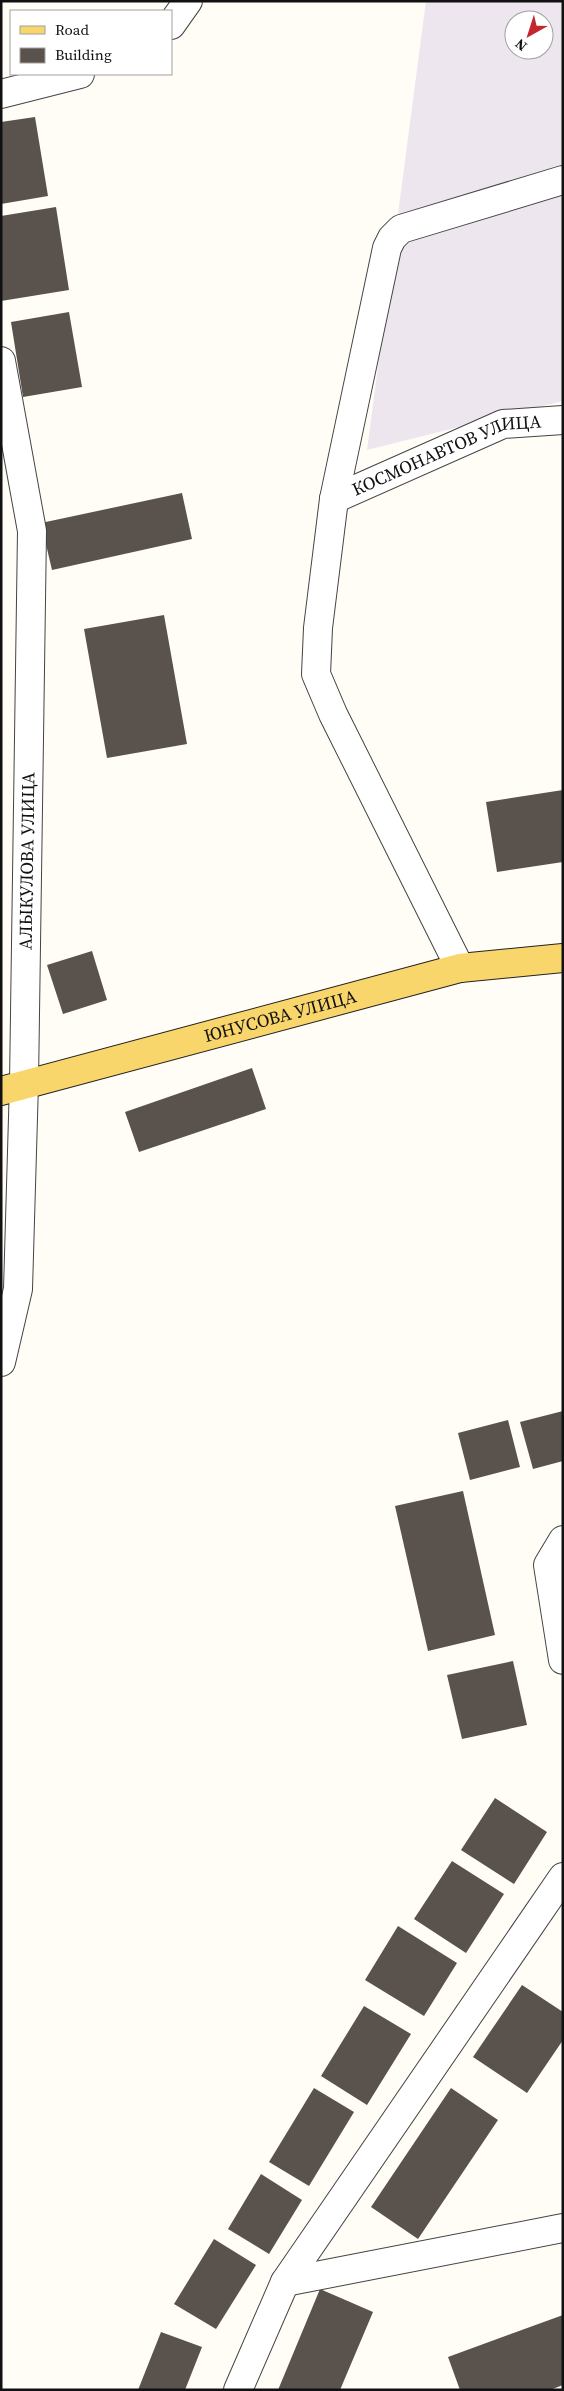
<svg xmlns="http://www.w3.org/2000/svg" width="564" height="2391" font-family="'Source Serif 4',serif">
  <rect width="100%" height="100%" fill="#fffdf5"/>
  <path fill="#eee6ef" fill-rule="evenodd" d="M426,1H563V401L367,450ZM514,20H544V50H514Z"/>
  <path fill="#5a524d" d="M35,117L48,196L1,204V122Z
    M56,207L69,290L1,301V216Z
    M69,312L82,387L23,397L11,322Z
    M182,493L192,539L52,570L41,523Z
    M164,615L187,744L107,758L84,629Z
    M563,790V862L497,872L486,802Z
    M92,951L107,1000L63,1014L47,965Z
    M252,1068L266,1109L139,1152L125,1112Z
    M563,1411V1461L533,1469L520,1422Z
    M508,1420L520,1467L470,1480L458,1433Z
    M463,1491L495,1635L428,1651L395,1506Z
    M513,1661L527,1725L462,1739L447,1675Z
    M495,1798L547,1832L514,1884L461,1850Z
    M452,1861L504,1894L466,1953L414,1919Z
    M398,1926L457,1963L424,2016L365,1980Z
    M522,1985L563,2012V2040L527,2093L473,2057Z
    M364,2006L411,2034L367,2105L321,2076Z
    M314,2088L354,2112L309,2186L269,2162Z
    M451,2088L498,2120L418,2239L371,2207Z
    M261,2174L302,2200L269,2254L228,2229Z
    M214,2239L256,2265L216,2329L174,2304Z
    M320,2289L373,2312L340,2390H278Z
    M563,2315V2385L550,2390H460L448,2357Z
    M161,2332L202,2347L185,2390H138Z"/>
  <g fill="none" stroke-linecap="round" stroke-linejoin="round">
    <defs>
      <g id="minor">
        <path d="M171,25L188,1"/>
        <path d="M1,94L80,74"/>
        <path d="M1,361L32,531L24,1083L18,1289L1,1362"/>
        <path id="s1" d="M334,499L503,424L563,420"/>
        <path d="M460,968L333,714L316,674L318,628L334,499L387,248L392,238L401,229L563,180"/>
        <path d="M563,1540L548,1565L563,1660"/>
        <path d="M285,2282L563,2228"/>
        <path d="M238,2390L285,2282L563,1877"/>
      </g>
      <g id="major">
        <path id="s2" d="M1,1091L460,968L563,958"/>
      </g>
    </defs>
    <use href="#minor" stroke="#444" stroke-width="30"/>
    <use href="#major" stroke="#222" stroke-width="30"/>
    <use href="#minor" stroke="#fff" stroke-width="28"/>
    <use href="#major" stroke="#f9d66b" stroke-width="28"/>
  </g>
  <g text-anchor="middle" stroke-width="5" stroke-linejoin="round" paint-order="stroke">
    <g font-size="18" fill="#111" stroke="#fff">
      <text dy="6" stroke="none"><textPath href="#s1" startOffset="122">КОСМОНАВТОВ УЛИЦА</textPath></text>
      <text transform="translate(27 861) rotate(-89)" y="6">АЛЫКУЛОВА УЛИЦА</text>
      <text dy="6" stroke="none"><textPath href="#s2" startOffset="289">ЮНУСОВА УЛИЦА</textPath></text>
    </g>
  </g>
  <rect width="564" height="2391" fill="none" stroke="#111111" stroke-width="5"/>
  <rect x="10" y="10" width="162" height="65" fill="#ffffff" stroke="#a0a0a0"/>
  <rect x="20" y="26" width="25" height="8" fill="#f9d66b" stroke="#a0a0a0"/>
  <text x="55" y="35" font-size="15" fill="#111111">Road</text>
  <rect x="20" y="48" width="25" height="15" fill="#5a524d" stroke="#a0a0a0"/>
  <text x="55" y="60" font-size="15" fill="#111111">Building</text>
  <g transform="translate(529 35) rotate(219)"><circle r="24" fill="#ffffff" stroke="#a0a0a0"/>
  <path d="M0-4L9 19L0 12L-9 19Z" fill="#c4262e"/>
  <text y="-8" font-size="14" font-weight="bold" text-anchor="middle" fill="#111111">N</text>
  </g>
</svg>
